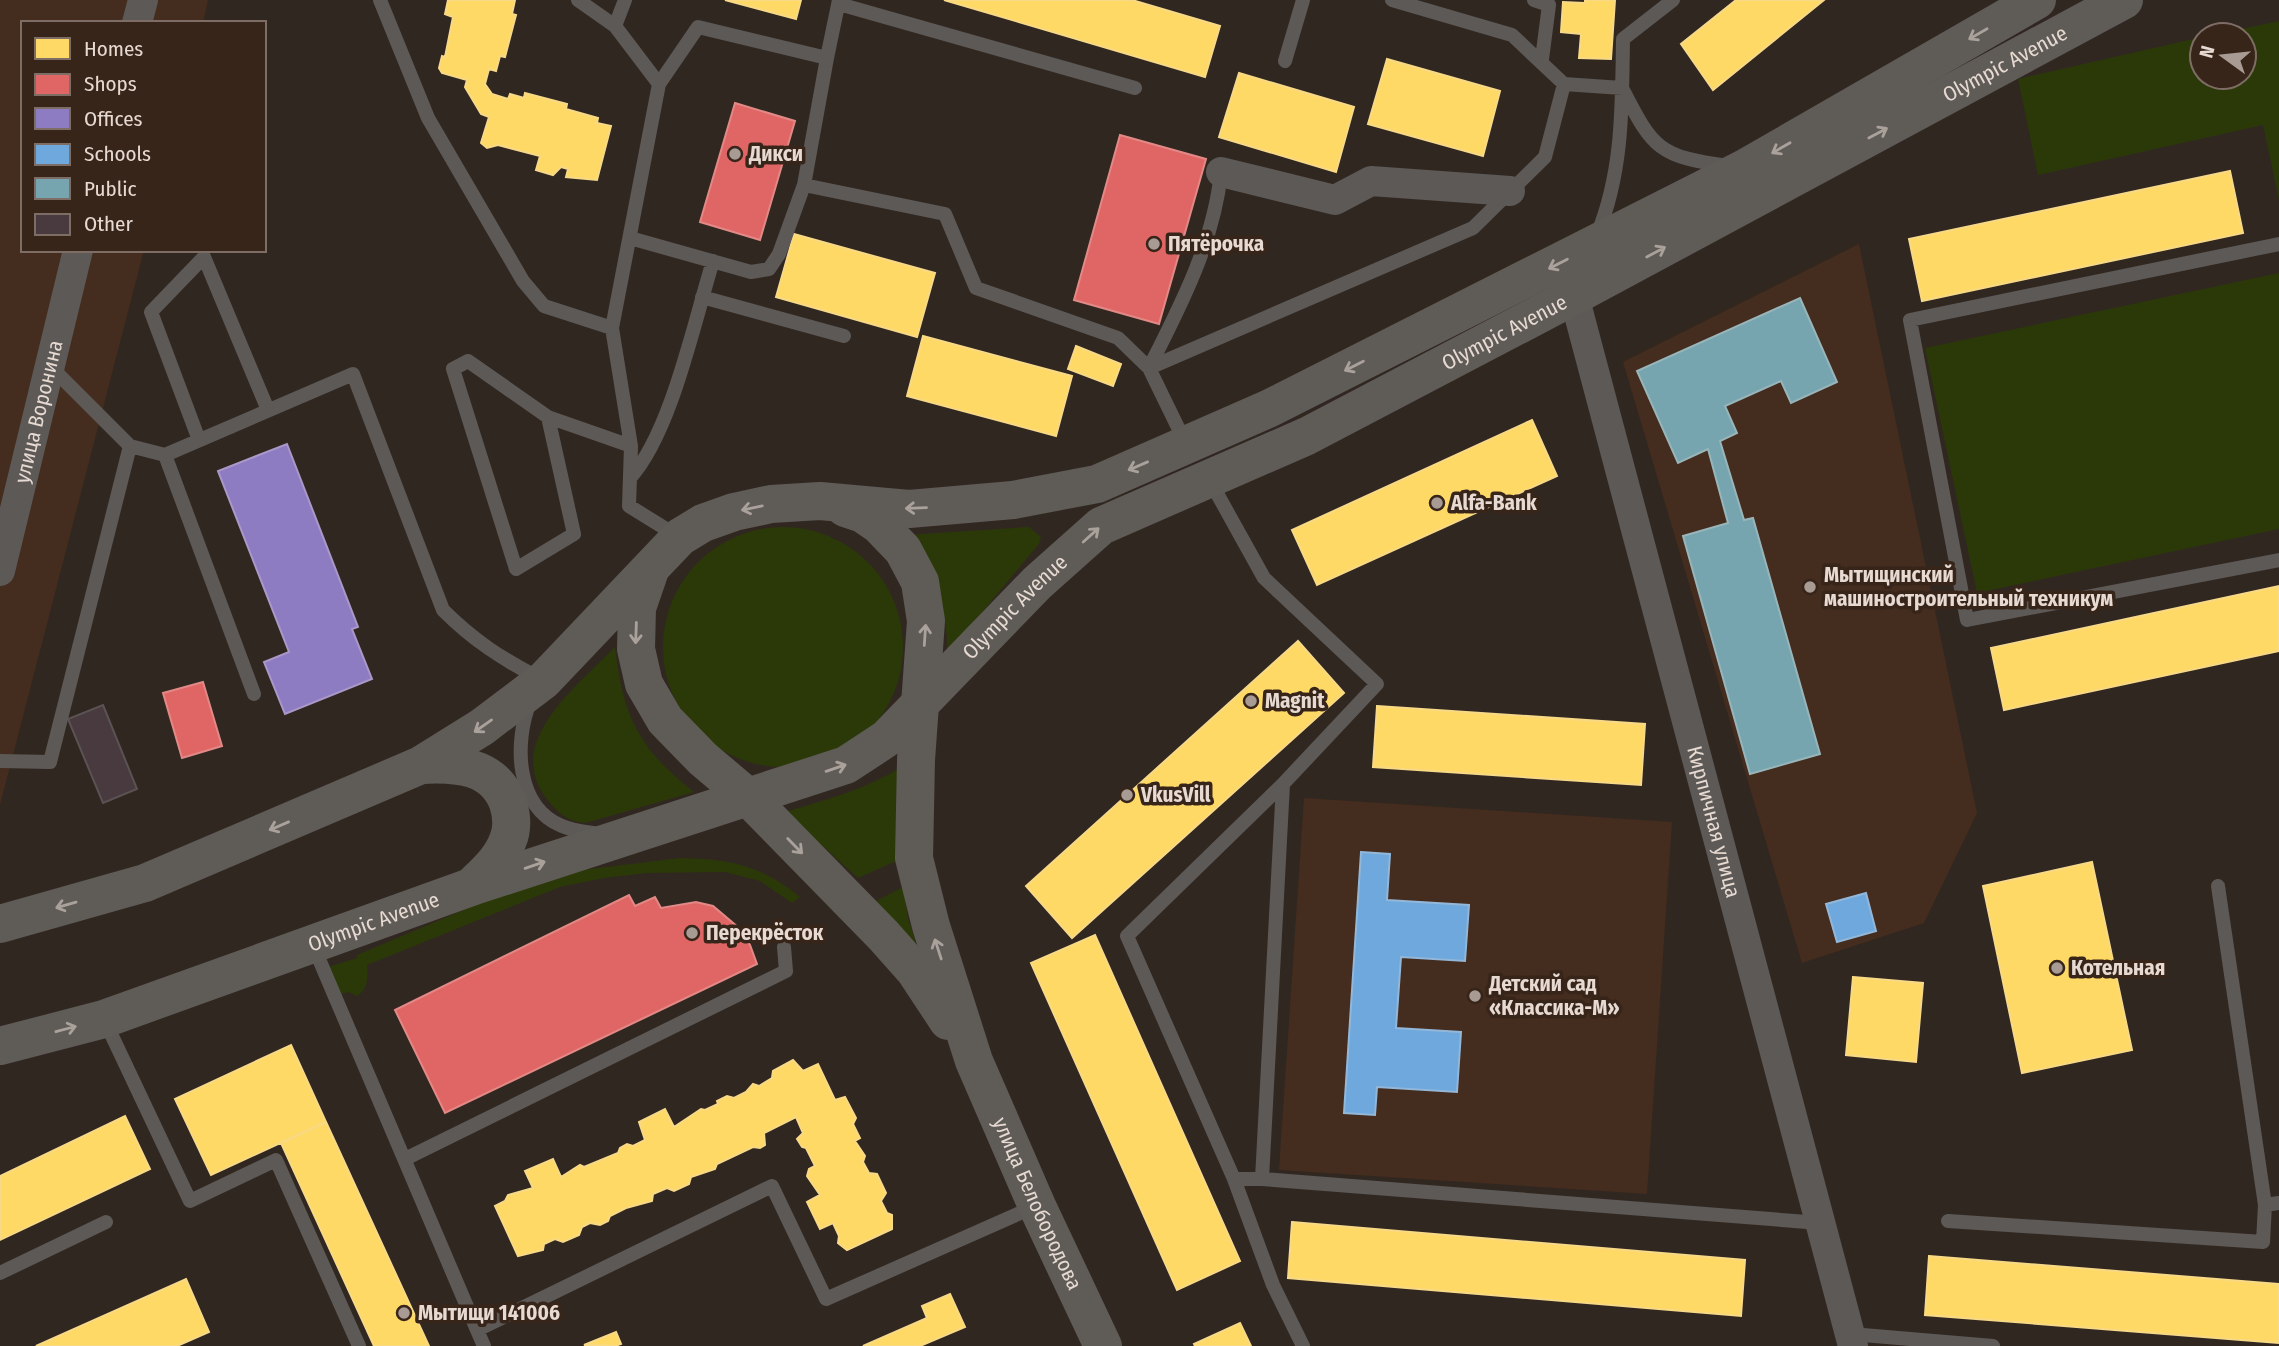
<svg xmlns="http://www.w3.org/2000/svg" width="2279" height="1346" font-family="'Fira Sans Condensed',sans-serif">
  <rect width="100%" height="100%" fill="#312721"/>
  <path fill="#442c1e" d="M0,0H208L203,23H23V250H144L0,805Z
    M1859,244L1977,813L1924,923L1802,963L1623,362Z
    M1304,798L1672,822L1647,1194L1279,1170Z"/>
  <path fill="#2b3909" d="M2279,21V200L2263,125L2038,175L2018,79L2202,37V77H2244V35H2213Z
    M2279,273V529L1977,593L1925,348Z
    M1029,527L1041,537L1039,544L947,654C949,604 931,576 907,535Z
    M663 647a120 120 0 1 1 240 0a120 120 0 1 1-240 0Z
    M615,647C623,717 639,749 694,792L585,823C566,821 557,812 546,798C503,741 579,685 615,647Z
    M906,764L903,858L858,878L785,812C828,799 868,789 906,764Z
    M680,858C729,859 761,865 800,897L792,903L760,881L725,872L647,873L604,878L560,887L367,965C368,976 368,990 357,996L349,992L336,995L328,967L357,958V955L485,901L574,871Z
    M903,887L908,918L919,953L874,902Z"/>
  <path fill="#ffd966" stroke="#f8d986" stroke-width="2" d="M448,0H515L512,14L516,15L505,57L500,56L496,71L489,69L485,84L492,94L508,99L510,94L524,98L525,93L567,104L566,109L598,118L597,123L611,126L597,180L566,177L568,169L561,167L553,175L536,170L540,156L498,145L487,148L481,143L489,117L481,114L465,87L467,80L442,73L439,68L442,56L445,57L453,17L445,14Z
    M725,0H801L796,19Z
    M944,0H1132L1220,26L1205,77Z
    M1585,0H1615L1611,59L1579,58L1581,34L1561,32L1563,2L1585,3Z
    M1736,0H1824L1713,90L1681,44Z
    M1387,59L1500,91L1483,156L1368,124Z
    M1239,73L1354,107L1336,172L1219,137Z
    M2230,171L2243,233L1922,301L1909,239Z
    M794,234L935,273L917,337L776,297Z
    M923,336L1072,376L1056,436L907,396Z
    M1076,346L1121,364L1113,386L1068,369Z
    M1532,420L1557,476L1317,585L1292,530Z
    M2279,586V651L2004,710L1991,648Z
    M1298,641L1344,693L1072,938L1026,886Z
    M1377,706L1645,724L1641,785L1373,767Z
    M2092,862L2132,1050L2022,1073L1983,886Z
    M1095,935L1240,1261L1177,1290L1031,963Z
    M1853,977L1923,983L1916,1062L1846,1055Z
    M291,1045L326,1122L211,1175L175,1099Z
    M793,1060L803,1071L818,1064L835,1100L845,1097L856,1118L853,1124L860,1138L855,1141L865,1156L863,1162L869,1173L877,1174L886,1193L881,1201L887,1213L892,1215V1229L847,1250L838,1243L839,1236L833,1223L820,1229L807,1202L820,1195L807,1176L809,1169L815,1166L806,1148L802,1147L797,1139L803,1133L796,1117L764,1133L765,1145L760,1148L753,1147L717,1164L715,1169L691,1177L689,1184L674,1191L667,1188L653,1194L652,1201L626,1208L610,1216L608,1221L600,1225L590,1223L582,1227L579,1235L563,1242L555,1239L544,1244L543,1250L518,1256L495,1206L505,1201L508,1195L533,1188L525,1171L553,1159L561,1177L580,1165L584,1167L618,1153L620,1148L627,1144L633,1146L645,1140L639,1122L665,1109L674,1127L701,1109L705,1110L718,1104L717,1101L727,1096L734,1098L746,1092L753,1084L759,1086L772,1078L773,1071Z
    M125,1116L150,1169L0,1240V1176Z
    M326,1122L429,1346H374L281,1143Z
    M1292,1222L1745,1260L1741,1316L1288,1278Z
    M1929,1256L2279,1284V1343L1925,1315Z
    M186,1279L209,1332L177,1346H36Z
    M950,1294L965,1327L920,1346H863L927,1318L922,1306Z
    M1240,1323L1251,1346H1195L1194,1344Z
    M616,1332L621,1344L615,1346L584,1345Z"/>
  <path fill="#e06666" stroke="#e28986" stroke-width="2" d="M735,103L795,121L760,240L700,222Z
    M1120,135L1206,159L1159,324L1074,300Z
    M203,682L222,746L182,758L163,693Z
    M629,895L635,906L655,897L661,908L696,902L713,906L739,928L750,945L757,964L445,1113L395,1010Z"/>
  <path fill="#8e7cc3" stroke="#a998c8" stroke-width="2" d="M287,444L358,627L352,629L372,679L285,714L264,662L289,652L218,471Z"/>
  <path fill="#6fa8dc" stroke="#93b7d9" stroke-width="2" d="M1361,852L1390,854L1387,900L1469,905L1465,961L1401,957L1396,1028L1461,1032L1457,1092L1377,1087L1375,1115L1344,1113Z
    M1866,893L1876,931L1837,942L1826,904Z"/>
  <path fill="#76a5af" stroke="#98b5ba" stroke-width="2" d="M1800,298L1837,382L1791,403L1781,381L1725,406L1737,433L1720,441L1744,520L1753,518L1820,754L1750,774L1683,536L1728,523L1708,449L1678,463L1637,371Z"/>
  <path fill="#483a3f" stroke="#5b5353" stroke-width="2" d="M103,705L137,789L103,803L68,719Z"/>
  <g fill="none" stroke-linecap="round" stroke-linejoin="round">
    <path stroke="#5d5956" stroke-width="14" d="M380,0L428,118L523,281L544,306L612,328
      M578,0L615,26
      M625,0L615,26L659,84L612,328L631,446L629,506L679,537
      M1392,0L1512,35L1564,84L1622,88C1653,149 1659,157 1729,166
      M1534,0L1549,5L1542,59
      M839,4L1135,88
      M827,58L839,0
      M1285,61L1303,0
      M659,84L698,27L827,58L804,185L945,214L976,288L1118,338L1149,368L1186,444
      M1221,172C1214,242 1180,307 1149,368L1473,228L1545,157L1564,84
      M1597,235C1623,172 1622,107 1623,39L1673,0
      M630,238L751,272L769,269L779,254L804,185
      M2279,244L1910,320L1967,620L2279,560
      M702,297L844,336
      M548,417L468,361L453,369L516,569L574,534L548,417L631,446
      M199,440L151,312L204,257L268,410
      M130,446L165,455L254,694
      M165,455L353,374L443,610C473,640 502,659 539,678
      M630,478C671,433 694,322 713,261
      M1209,479L1264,578L1377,684L1283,784L1262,1179L1820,1223
      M530,702C514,742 515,807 562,826C574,831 587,832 599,834
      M0,761L50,762L130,446L50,366
      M2218,886L2265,1205
      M313,945L477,1330L772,1186L826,1299L1036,1206
      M104,1019L190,1201L276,1160L359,1346
      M405,1159L786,971L784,947
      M1234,1179L1273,1285L1303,1346
      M1262,1179H1234L1127,936L1283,784
      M1948,1221L2263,1242L2265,1205L2279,1203
      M0,1273L106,1222
      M477,1330L484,1346
      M1851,1334L1993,1346"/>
    <g stroke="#5d5956" stroke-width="30">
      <path d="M137,23L143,0"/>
      <path d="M1221,172L1335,200L1371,181L1510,191"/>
      <path id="s1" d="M1574,296L1853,1346"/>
      <path id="s2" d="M0,571L78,250"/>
    </g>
    <g stroke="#5f5b57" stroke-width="38">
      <path id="s3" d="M845,508L863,514L879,525L903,550L920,582L926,621L916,760L914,858L931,926L974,1061L1037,1206L1103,1346"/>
      <path d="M649,573L637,608L636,649L644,684L665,720L703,759L748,797L883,935L915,971L948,1021"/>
      <path d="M421,765C456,763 494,765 508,803C512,816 513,828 508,840C501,860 485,873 471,887"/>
      <path d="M0,924L145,883L421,765L482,727L544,680L680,537L703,523L734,512L771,504L820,501L909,509L1013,500L1097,484L1268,409L1745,168L2037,0"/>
      <path id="s4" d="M0,1046L104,1019L471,887L846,765L887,738L1037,583L1101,526L1307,436L1574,296L2124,0"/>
    </g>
  </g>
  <defs><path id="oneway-shaft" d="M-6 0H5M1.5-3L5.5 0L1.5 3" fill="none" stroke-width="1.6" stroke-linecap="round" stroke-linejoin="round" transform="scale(1.75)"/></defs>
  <g stroke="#aaa19b">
    <use href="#oneway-shaft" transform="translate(1978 34) rotate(150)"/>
    <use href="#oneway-shaft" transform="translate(1878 133) rotate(-28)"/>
    <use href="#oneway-shaft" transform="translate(1781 148) rotate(150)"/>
    <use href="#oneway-shaft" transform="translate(1656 252) rotate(-28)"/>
    <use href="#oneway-shaft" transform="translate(1558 264) rotate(153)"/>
    <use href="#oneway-shaft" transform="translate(1354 366) rotate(153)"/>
    <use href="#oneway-shaft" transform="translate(1138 466) rotate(157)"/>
    <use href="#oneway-shaft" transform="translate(752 508) rotate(168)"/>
    <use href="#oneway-shaft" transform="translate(916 508) rotate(178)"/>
    <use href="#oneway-shaft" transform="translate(1091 535) rotate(-42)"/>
    <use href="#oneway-shaft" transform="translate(636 633) rotate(92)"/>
    <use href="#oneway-shaft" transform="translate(925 635) rotate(-86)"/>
    <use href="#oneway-shaft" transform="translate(483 726) rotate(145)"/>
    <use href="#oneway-shaft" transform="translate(836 768) rotate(-19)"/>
    <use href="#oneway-shaft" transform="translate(279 826) rotate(157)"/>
    <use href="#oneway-shaft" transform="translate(795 846) rotate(46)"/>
    <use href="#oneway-shaft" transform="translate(535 865) rotate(-19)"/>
    <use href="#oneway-shaft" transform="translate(66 905) rotate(164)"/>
    <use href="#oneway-shaft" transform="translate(938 949) rotate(-108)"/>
    <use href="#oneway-shaft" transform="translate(66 1029) rotate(-15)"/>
  </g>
  <g fill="#a79b94" stroke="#38251a" stroke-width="2.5">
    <circle cx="735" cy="154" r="7"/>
    <circle cx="1154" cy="244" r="7"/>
    <circle cx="1437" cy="503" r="7"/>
    <circle cx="1810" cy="587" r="7"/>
    <circle cx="1251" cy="701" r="7"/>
    <circle cx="1127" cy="795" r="7"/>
    <circle cx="692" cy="933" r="7"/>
    <circle cx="2057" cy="968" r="7"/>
    <circle cx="1475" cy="996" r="7"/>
    <circle cx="404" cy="1313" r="7"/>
  </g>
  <g text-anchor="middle" stroke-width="7" stroke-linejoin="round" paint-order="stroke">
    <g font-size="21" fill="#e7dad2" stroke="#38251a">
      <text dy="7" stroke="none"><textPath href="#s4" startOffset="2258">Olympic Avenue</textPath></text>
      <text dy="7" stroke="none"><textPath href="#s4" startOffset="1690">Olympic Avenue</textPath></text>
      <text dy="7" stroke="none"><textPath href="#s2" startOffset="164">улица Воронина</textPath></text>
      <text dy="7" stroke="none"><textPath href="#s4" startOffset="1124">Olympic Avenue</textPath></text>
      <text dy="7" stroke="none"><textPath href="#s1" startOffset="544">Кирпичная улица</textPath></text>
      <text dy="7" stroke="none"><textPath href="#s4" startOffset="394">Olympic Avenue</textPath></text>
      <text dy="7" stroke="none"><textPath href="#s3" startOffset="754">улица Белобородова</textPath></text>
    </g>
    <g font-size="21" font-weight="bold" fill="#e7dad2" stroke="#38251a" text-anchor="start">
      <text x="749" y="161">Дикси</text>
      <text x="1168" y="251">Пятёрочка</text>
      <text x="1451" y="510">Alfa-Bank</text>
      <text x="1824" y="582">Мытищинский<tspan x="1824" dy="24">машиностроительный техникум</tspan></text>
      <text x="1265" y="708">Magnit</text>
      <text x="1141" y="802">VkusVill</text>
      <text x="706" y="940">Перекрёсток</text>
      <text x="2071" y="975">Котельная</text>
      <text x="1489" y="991">Детский сад<tspan x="1489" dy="24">«Классика-М»</tspan></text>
      <text x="418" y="1320">Мытищи 141006</text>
    </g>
  </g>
  <rect x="21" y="21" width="245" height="231" fill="#38251a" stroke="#7e6d64" stroke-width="2"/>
  <rect x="35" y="38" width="35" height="21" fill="#ffd966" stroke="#7e6d64" stroke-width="2"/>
  <text x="84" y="56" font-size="21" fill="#e7dad2">Homes</text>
  <rect x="35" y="74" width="35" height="21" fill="#e06666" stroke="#7e6d64" stroke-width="2"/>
  <text x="84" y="91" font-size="21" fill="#e7dad2">Shops</text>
  <rect x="35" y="108" width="35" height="21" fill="#8e7cc3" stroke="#7e6d64" stroke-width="2"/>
  <text x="84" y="126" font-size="21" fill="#e7dad2">Offices</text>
  <rect x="35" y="144" width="35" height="21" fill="#6fa8dc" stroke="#7e6d64" stroke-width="2"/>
  <text x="84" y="161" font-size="21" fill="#e7dad2">Schools</text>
  <rect x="35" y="178" width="35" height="21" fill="#76a5af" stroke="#7e6d64" stroke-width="2"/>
  <text x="84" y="196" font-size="21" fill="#e7dad2">Public</text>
  <rect x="35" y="214" width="35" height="21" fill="#483a3f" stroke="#7e6d64" stroke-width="2"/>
  <text x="84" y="231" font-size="21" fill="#e7dad2">Other</text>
  <g transform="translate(2223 56) rotate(285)"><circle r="33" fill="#38251a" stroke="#7e6d64" stroke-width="2"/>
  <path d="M0-5L12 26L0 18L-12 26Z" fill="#a79b94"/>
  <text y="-10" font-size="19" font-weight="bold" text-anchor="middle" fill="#e7dad2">N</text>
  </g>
</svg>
